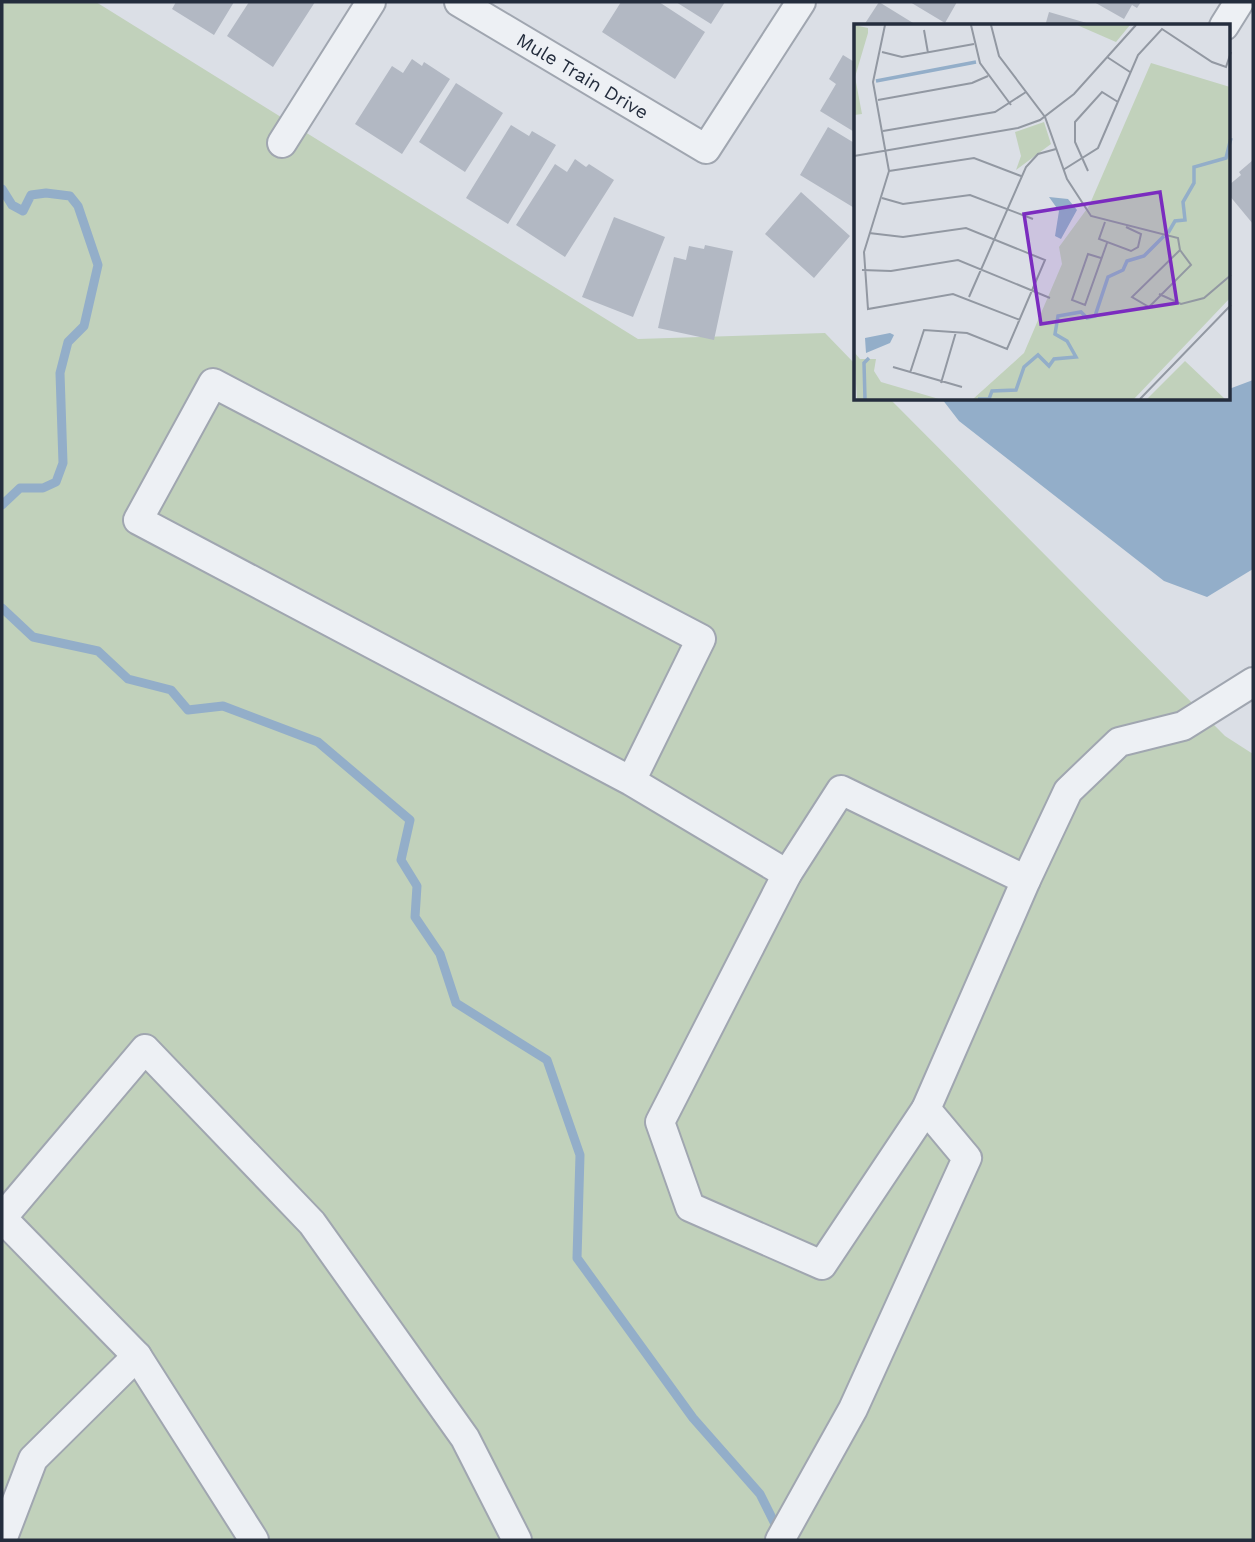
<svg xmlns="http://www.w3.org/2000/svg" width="1255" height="1542" font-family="'Work Sans',sans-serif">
  <rect width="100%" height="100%" fill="#dbdfe6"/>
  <path fill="#c1d1bb" d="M2,2H96L638,339L825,333L856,365V399H890L1225,736L1253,754V1540H2Z"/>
  <path fill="#93aec9" d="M1253,380V569L1207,597L1164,581L959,421L942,399H1229V389Z"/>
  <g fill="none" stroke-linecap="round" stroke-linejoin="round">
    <path stroke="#93aec9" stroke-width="9" d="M2,189L12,205L23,211L31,195L46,193L70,196L78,206L98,265L84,326L68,342L60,373L63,463L56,482L43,488H20L2,505
      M2,608L33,637L98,651L128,679L171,690L188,710L223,706L318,742L410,820L401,860L417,886L415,917L440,954L456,1003L547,1060L580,1155L577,1258L693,1418L760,1494L779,1532"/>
  </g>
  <path fill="#b2b8c3" d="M176,2H234L214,35L172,9Z
    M249,2H315L273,67L227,36Z
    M621,2H659L705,32L675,79L602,32Z
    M676,2H725L711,24Z
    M879,2L918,26H866L864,25Z
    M910,2H957L945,23Z
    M1094,2H1141L1137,8L1132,5L1124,19Z
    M1049,12L1097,26H1045Z
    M843,55L856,63V133L820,111L836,84L829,79Z
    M412,59L422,66L424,62L450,79L402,154L355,124L392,66L403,73Z
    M456,83L503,113L465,172L419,142Z
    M511,125L529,136L532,131L556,145L508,224L466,198Z
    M828,127L856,144V209L800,175Z
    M575,159L586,167L589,164L614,180L565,257L516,225L555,164L567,172Z
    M1253,160V224L1229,195V185L1241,175L1239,172Z
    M801,192L850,236L814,278L765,234Z
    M614,217L665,237L633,317L582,297Z
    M705,245L733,251L714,340L658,328L674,257L686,260L689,246L704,249Z"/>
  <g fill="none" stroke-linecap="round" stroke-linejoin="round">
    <defs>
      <g id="minor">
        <path id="s1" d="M459,2L706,149L801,2"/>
        <path d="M1224,26L1239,2"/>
        <path d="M282,143L371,2"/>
        <path d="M631,781L701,639L213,383L138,520L631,781L787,874"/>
        <path d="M926,1109L822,1265L690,1207L660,1122L787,874L841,790L1026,880"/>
        <path d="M2,1540L33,1459L137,1356"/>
        <path d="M254,1540L137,1356L2,1218L145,1049L312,1223L465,1438L517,1540"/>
        <path d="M780,1540L853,1409L967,1158L926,1109L1026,880L1068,791L1119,742L1183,726L1253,682"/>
      </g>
    </defs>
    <use href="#minor" stroke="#a0a6b0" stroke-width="32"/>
    <use href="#minor" stroke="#edf0f4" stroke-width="28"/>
  </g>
  <g text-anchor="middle" stroke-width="7" stroke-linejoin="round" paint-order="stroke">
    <g font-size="19" fill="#242d3d" stroke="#eaeef4">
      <text dy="7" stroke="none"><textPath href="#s1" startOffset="144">Mule Train Drive</textPath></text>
    </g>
  </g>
  <g transform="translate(854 24)">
    <rect width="376" height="376" fill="#dbdfe6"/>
    <path d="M0,1L14,4V9L1,53L8,90L0,91ZM223,1H276L262,18ZM297,39L376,63V274L280,375H119L170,329L208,240L205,223L235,182ZM190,98L197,120L162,146L167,132L161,108ZM0,328L6,335H22L20,347L27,358L85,375H3ZM331,337L371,375H293Z" fill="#c1d1bb"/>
    <path d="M195,173L214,175L223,186L207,215L201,212L205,187ZM36,309L40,311L36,319L12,329L11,314Z" fill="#93aec9"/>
    <path fill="none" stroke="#93aec9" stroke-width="3.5" d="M22,57L122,38M314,209L321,197L331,196L329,178L340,159V143L372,134L377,114M11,375L10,339L15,334M124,375H135L138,367L162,366L170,343L184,331L195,342L200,335L222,333L213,317L201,310L204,292L227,288L233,294L241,292L254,253L269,246L273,237L290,232L310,212"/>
    <path fill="none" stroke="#9298a2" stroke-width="2" d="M31,1L19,58L35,147L10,228L14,285L99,270L166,296M117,1L126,39L157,81M137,1L145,32L191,93L213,155L237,192L324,214L326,226M70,6L74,29M28,28L48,33L120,20M253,33L276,48M24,76L118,59L134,52M29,107L141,88L172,68M0,132L164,104L186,96L220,70L282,1M209,146L244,124L284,31L308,5L358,38L372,43L377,28M35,147L120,134L167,152M234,147L221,118V98L248,68L264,78M28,174L49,180L116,171L179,195M251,198L245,215L277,227L284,223L287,210L272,203M15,209L49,213L112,204L191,236L153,325L113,309L70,306L56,349M326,226L337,241L295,283L278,273ZM247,234L234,230L218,276L231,281L253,219M8,246L37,247L104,236L196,274M305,270L327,280L350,274L377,251M115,273L172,143L184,130L202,125M39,343L108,363M87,359L102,308M286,375L377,281"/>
    <path fill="#7b2cbf" fill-opacity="0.15" stroke="#7b2cbf" stroke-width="3.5" d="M306,168L323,279L187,300L170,190Z"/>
    <rect width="376" height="376" fill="none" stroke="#242d3d" stroke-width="3.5"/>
  </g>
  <rect width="1255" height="1542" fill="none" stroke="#242d3d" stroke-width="7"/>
</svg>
